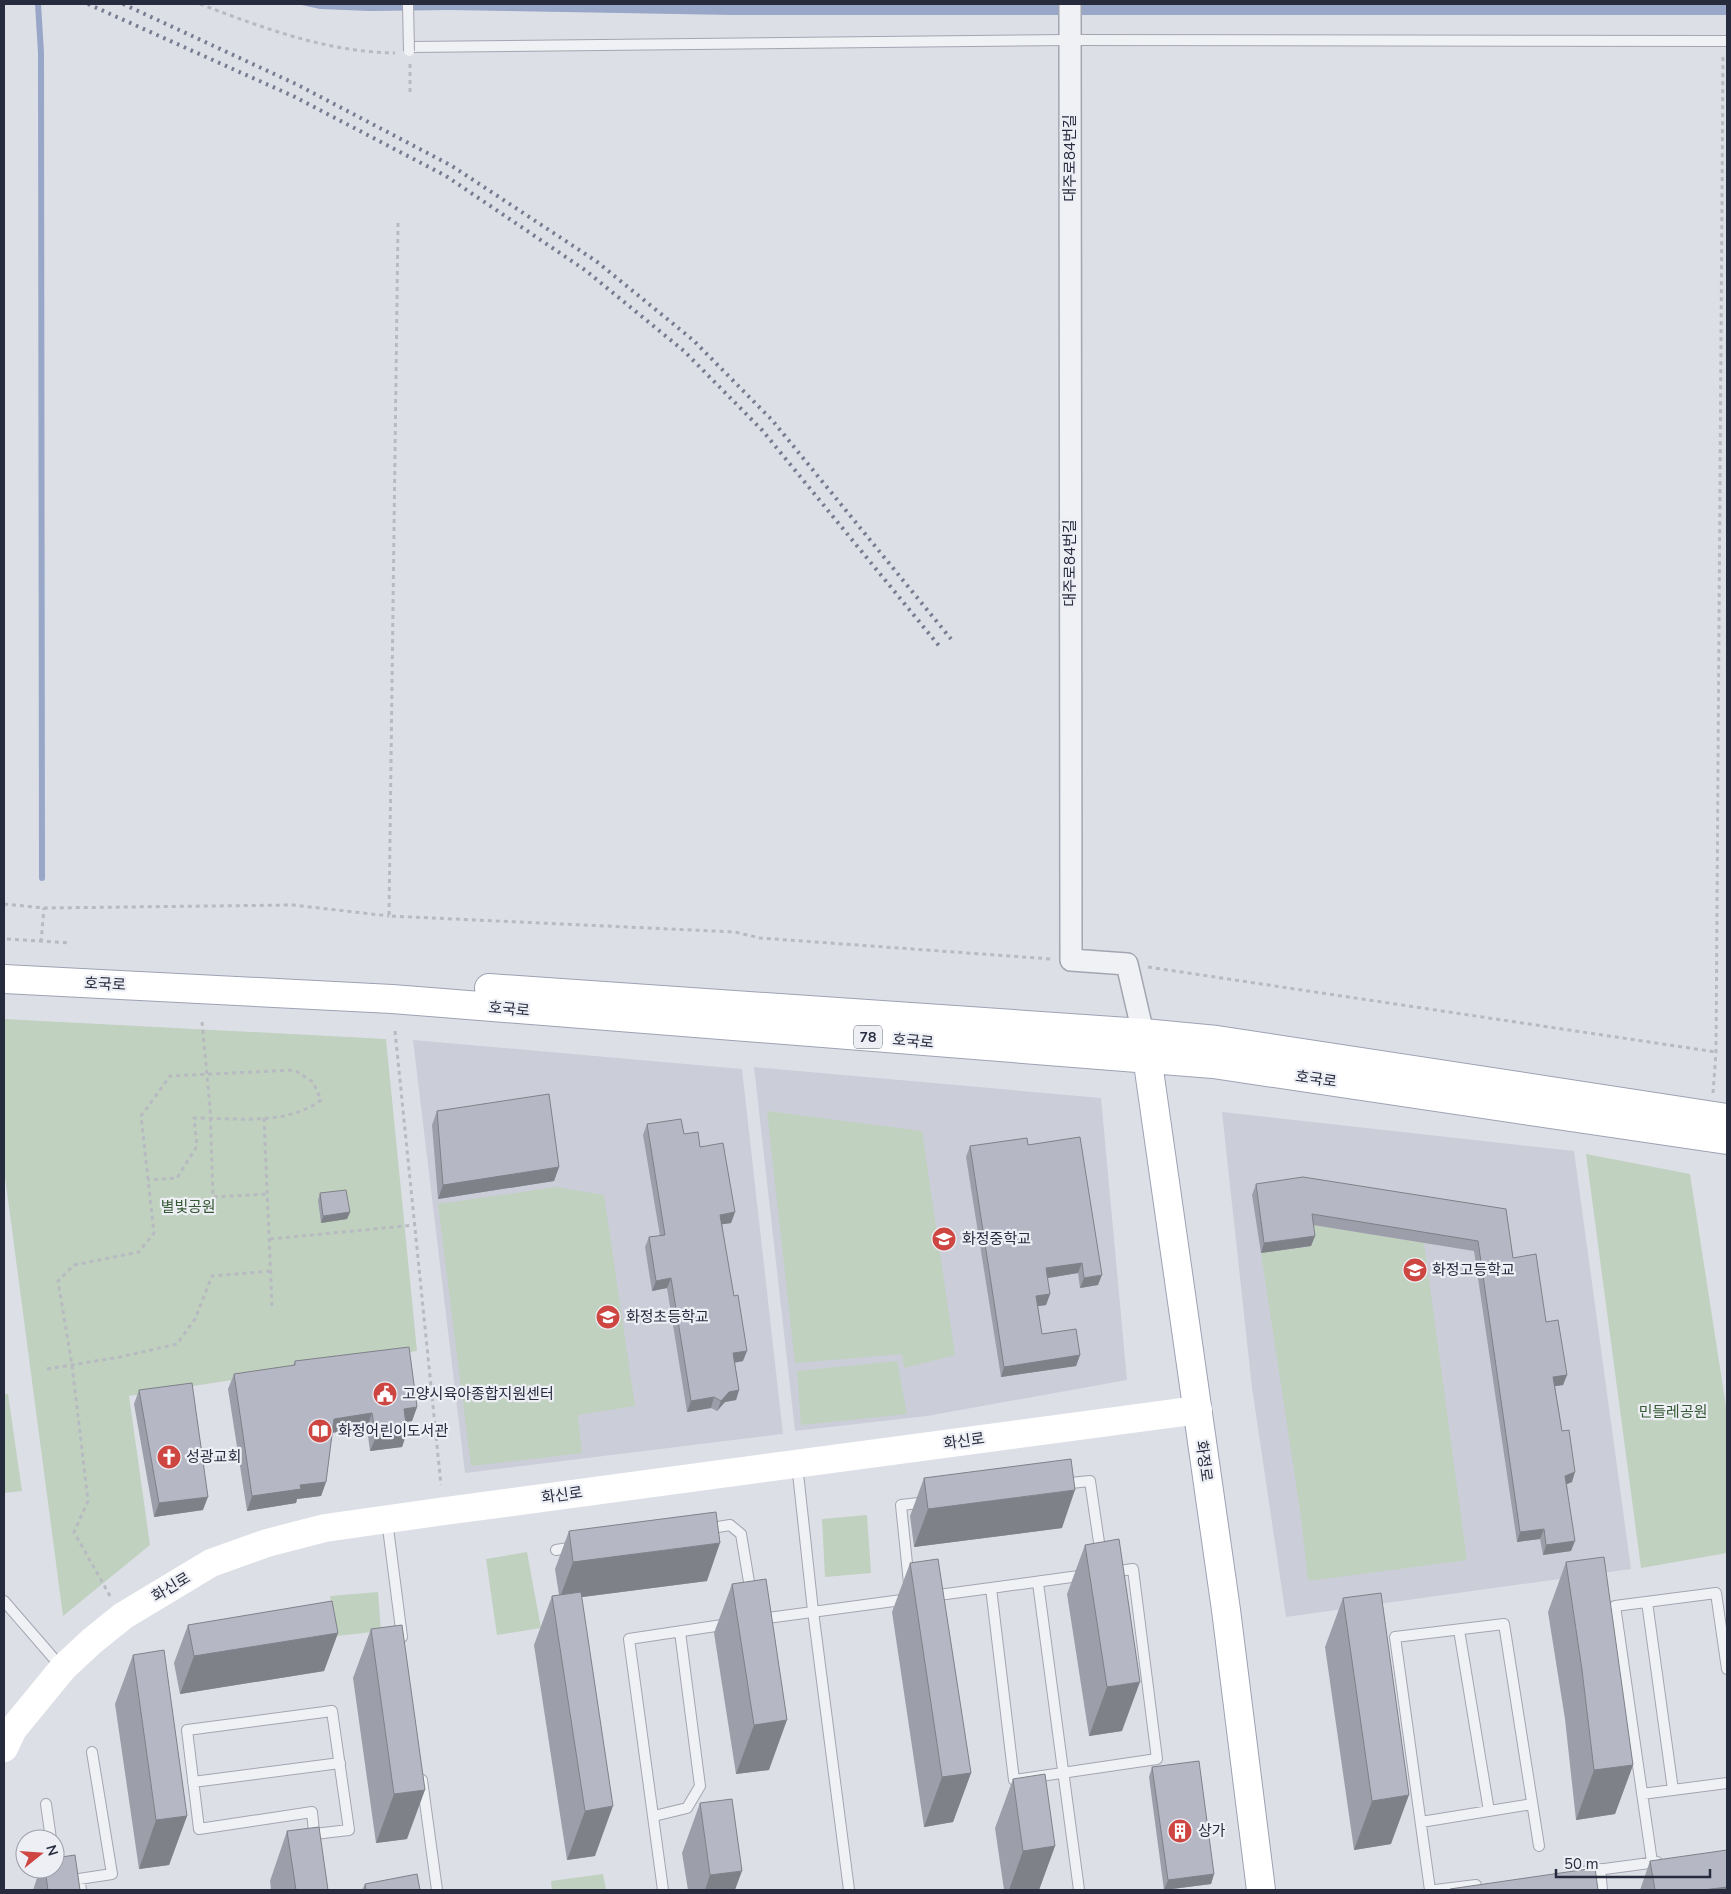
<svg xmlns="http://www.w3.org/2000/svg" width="1731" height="1894" font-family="'Nunito Sans','Noto Sans KR',sans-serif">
  <rect width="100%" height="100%" fill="#dddfe7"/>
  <path fill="#cbced9" d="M413,1040L742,1069L783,1434L465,1473Z
    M754,1067L1101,1098L1127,1380L927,1416L795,1431Z
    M1222,1112L1574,1151L1631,1569L1286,1617L1252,1388Z"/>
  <path fill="#c0d1bf" d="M4,1019L386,1039L417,1351L129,1396L150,1545L63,1616L4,1169Z
    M767,1111L922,1131L955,1355L904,1368L902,1354L795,1363Z
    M1586,1154L1690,1174L1727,1413V1553L1641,1568Z
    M556,1187L604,1195L635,1406L578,1415L582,1453L471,1466L438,1204Z
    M1308,1224L1424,1243L1467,1560L1308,1581L1301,1517L1261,1253L1311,1246Z
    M897,1361L907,1414L801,1425L797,1371Z
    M4,1394H8L22,1491L4,1493Z
    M867,1515L871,1573L825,1577L822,1519Z
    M527,1552L541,1628L497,1635L486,1559Z
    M378,1592L381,1631L337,1636L330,1596Z
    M603,1874L606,1890H552L551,1881Z"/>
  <path fill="#98a6c7" d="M297,4H1727V15H732L449,10L370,11L320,9Z"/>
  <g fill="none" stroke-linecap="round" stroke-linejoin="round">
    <path stroke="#98a6c7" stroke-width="6" d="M38,4L41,53L42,878"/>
    <defs>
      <path id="service" d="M409,47L1069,40L1727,41
        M797,1464L813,1611L849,1890
        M1061,1484L1090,1481L1101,1556
        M387,1520L402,1637
        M706,1529L730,1525L741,1534L751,1594
        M556,1550L575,1547
        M1086,1575L991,1588L1014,1780L1157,1759L1133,1569L1111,1572
        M909,1583L901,1505L928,1502
        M1038,1583L1079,1890
        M931,1596L991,1588
        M4,1601L62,1668
        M1647,1602L1673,1790
        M760,1619L909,1599
        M1459,1630L1489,1811
        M422,1780L437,1890
        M193,1782L340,1763
        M1642,1794L1727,1783
        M46,1804L51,1839
        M654,1816L687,1808L700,1786L680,1632
        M1421,1822L1532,1804
        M314,1834L349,1830L332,1711L187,1730L199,1829L312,1812L315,1842
        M1652,1862L1615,1606L1716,1593L1727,1669
        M1600,1869L1602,1890
        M1582,1872L1657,1862
        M81,1890L79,1879L112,1874L92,1752
        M663,1890L629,1639L729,1624
        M1430,1890L1395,1637L1504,1624L1539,1846
        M1435,1890L1476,1885"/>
      <path id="minor" d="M1070,4L1071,960L1127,964L1143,1033"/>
      <path id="primary" d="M4,979L392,999L1213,1064L1727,1140
        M489,988L1143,1033L1217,1040L1727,1118
        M1145,1042L1226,1610L1261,1890"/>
    </defs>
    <use href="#service" stroke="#a3a5b1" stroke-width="12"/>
    <use href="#minor" stroke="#a3a5b1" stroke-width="24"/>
    <use href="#primary" stroke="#9da2b3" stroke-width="30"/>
    <path stroke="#b8bac2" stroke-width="3" stroke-dasharray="4 4" stroke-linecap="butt" d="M200,4C263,28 327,52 395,53
      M410,64V96
      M398,223L389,916L735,932L760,938L1051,959
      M4,904L44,908L293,905L389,916
      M7,939L70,943
      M41,942L44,908
      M1148,967L1716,1052
      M202,1022L210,1107L213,1197L268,1194
      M395,1031L441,1485
      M1713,1093L1716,1052L1723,55
      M264,1118L272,1306
      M270,1239L415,1225
      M47,1369L120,1357L177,1344L195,1319L212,1276L271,1271
      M110,1596L74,1532L88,1501L72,1365L58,1281L74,1265L139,1252L154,1233L141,1116L170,1076L294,1070L313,1082L321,1100C287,1126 235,1118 194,1118L197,1146L177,1178L148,1180"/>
    <use href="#service" stroke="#f0f1f5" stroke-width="10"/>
    <use href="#minor" stroke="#f0f1f5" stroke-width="21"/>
    <path stroke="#fff" stroke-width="28" d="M4,1748L13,1729L63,1668L92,1641L123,1616L211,1563L267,1543L325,1528L445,1511L1198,1410"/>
    <use href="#primary" stroke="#fff" stroke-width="28"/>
    <path stroke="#777c90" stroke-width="4" stroke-dasharray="2.5 5" stroke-linecap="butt" d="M88,4L293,96L446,176L585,270L684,351L762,430L940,647
      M123,4L298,85L452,166L596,261L693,340L772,420L951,639"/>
    <defs>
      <path id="service-bridge" d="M408,4L409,51"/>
    </defs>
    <use href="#service-bridge" stroke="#a3a5b1" stroke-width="12" stroke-linecap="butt"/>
    <use href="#service-bridge" stroke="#f0f1f5" stroke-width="10"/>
  </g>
  <path fill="#9c9ea9" d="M437,1111L559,1167L554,1181L438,1199L432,1125Z
    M647,1124L684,1134L700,1147L735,1212L731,1223L722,1224L743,1361L735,1363L739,1390L736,1400L725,1402L717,1411L711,1408L687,1412L667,1288L652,1291L645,1247L649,1237L660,1236L643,1135Z
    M1028,1145L1098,1285L1080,1288L1078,1273L1047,1278L1050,1294L1046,1305L1038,1306L1042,1334L1080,1355L1076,1366L1001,1377L966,1157L970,1146Z
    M1256,1184L1506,1209L1513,1258L1546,1322L1567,1375L1563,1385L1555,1386L1562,1431L1572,1482L1567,1484L1571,1551L1543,1555L1540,1539L1517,1542L1474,1251L1313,1225L1315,1236L1311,1246L1261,1253L1252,1195Z
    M320,1193L350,1212L347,1219L321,1223L318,1200Z
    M295,1361L417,1407L412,1421L406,1422L407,1432L402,1447L370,1451L367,1428L332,1433L326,1482L321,1496L297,1499L296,1503L247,1511L228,1389L234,1374L293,1366Z
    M139,1390L203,1510L154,1517L134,1404Z
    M924,1478L1062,1528L914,1547L910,1516Z
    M569,1531L707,1581L582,1597L595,1856L567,1860L534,1645L552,1596L559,1595L555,1569Z
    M1085,1545L1122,1731L1089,1736L1067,1594Z
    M1566,1562L1633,1765L1615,1814L1576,1820L1565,1719L1548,1612Z
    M910,1563L971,1773L953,1822L924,1827L892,1612Z
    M732,1584L769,1770L736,1774L714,1633Z
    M1343,1598L1391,1844L1354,1850L1325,1647Z
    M188,1625L338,1633L324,1671L180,1694L174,1663Z
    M371,1629L407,1839L376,1843L353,1678Z
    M133,1655L187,1816L169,1865L139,1869L115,1704Z
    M1152,1767L1214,1874L1211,1884L1164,1890L1149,1777Z
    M1013,1779L1055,1846L1039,1890H1004L995,1828Z
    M700,1803L735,1890H688L682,1853Z
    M287,1831L328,1890H271L270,1881Z
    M1650,1861L1727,1890H1640Z
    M40,1869H55L80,1890H33Z
    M365,1884L420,1890H362Z"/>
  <path fill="#7f8189" d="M559,1167L554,1181L438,1199L443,1185Z
    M350,1212L347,1219L321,1223L323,1216Z
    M735,1212L731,1223L717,1225L720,1215Z
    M1315,1236L1311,1246L1261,1253L1264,1243Z
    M1082,1263L1078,1273L1042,1279L1046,1268Z
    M1102,1275L1098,1285L1080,1288L1084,1278Z
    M671,1278L667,1288L652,1291L656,1281Z
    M1050,1294L1046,1305L1033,1307L1036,1296Z
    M747,1351L743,1361L729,1363L733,1353Z
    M1080,1355L1076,1366L1001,1377L1004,1367Z
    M1567,1375L1563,1385L1550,1387L1553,1377Z
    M739,1390L736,1400L725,1402L717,1411L721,1401L729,1392Z
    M714,1397L711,1408L687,1412L691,1401Z
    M417,1407L412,1421L398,1423L404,1409Z
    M372,1413L367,1428L329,1433L334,1419Z
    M407,1432L402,1447L370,1451L376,1437Z
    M1575,1472L1572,1482L1562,1486L1565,1476Z
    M326,1482L321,1496L297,1499L296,1503L247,1511L252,1496L300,1485Z
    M1075,1490L1062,1528L914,1547L928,1509Z
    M208,1497L203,1510L154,1517L159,1503Z
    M1544,1529L1540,1539L1517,1542L1520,1532Z
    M1575,1541L1571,1551L1543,1555L1546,1545Z
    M720,1543L707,1581L559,1600L573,1562Z
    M338,1633L324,1671L180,1694L194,1656Z
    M1140,1682L1122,1731L1089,1736L1107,1687Z
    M787,1720L769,1770L736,1774L754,1725Z
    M1633,1765L1615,1814L1576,1820L1594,1770Z
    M971,1773L953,1822L924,1827L942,1777Z
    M425,1790L407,1839L376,1843L394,1794Z
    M1409,1795L1391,1844L1354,1850L1372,1801Z
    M613,1806L595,1856L567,1860L585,1811Z
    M187,1816L169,1865L139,1869L156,1820Z
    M1055,1846L1039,1890H1009L1023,1851Z
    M742,1871L735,1890H705L710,1875Z
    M1214,1874L1211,1884L1164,1890L1168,1880Z
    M1727,1887V1890H1703Z"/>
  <path fill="#b5b8c4" stroke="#7f8189" d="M549,1094L559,1167L443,1185L437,1111Z
    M681,1119L684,1134L698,1132L700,1147L723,1143L735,1212L720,1215L734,1296L738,1295L747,1351L733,1353L739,1390L729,1392L721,1401L714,1397L691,1401L671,1278L656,1281L649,1237L665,1235L647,1124Z
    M1080,1137L1102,1275L1084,1278L1082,1263L1046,1268L1050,1294L1036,1296L1042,1334L1076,1329L1080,1355L1004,1367L970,1146L1027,1138L1028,1145Z
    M1303,1177L1506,1209L1513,1258L1536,1254L1546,1322L1558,1320L1567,1375L1553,1377L1562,1431L1569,1430L1575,1472L1565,1476L1575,1541L1546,1545L1544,1529L1520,1532L1478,1241L1312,1214L1315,1236L1264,1243L1256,1184Z
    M346,1190L350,1212L323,1216L320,1193Z
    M409,1347L417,1407L404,1409L407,1432L376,1437L372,1413L334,1419L326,1482L300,1485L301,1489L252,1496L234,1374L295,1365V1361Z
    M192,1383L208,1497L159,1503L139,1390Z
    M1071,1459L1075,1490L928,1509L924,1478Z
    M716,1512L720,1543L573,1562L569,1531Z
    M1119,1539L1140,1682L1107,1687L1085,1545Z
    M1604,1557L1633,1765L1594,1770L1582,1670L1566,1562Z
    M938,1559L971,1773L942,1777L910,1563Z
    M766,1579L787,1720L754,1725L732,1584Z
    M581,1592L613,1806L585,1811L552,1596Z
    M1381,1593L1409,1795L1372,1801L1343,1598Z
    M332,1601L338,1633L194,1656L188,1625Z
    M402,1625L425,1790L394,1794L371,1629Z
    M164,1650L187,1816L156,1820L133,1655Z
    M1199,1761L1214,1874L1168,1880L1152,1767Z
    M1045,1774L1055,1846L1023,1851L1013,1779Z
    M732,1799L742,1871L710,1875L700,1803Z
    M319,1827L328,1890H296L287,1831Z
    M1727,1850V1887L1703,1890H1655L1650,1861Z
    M75,1855L80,1890H48L45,1869H55V1858Z
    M1595,1868L1598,1890H1450V1889Z
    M417,1874L420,1890H366L365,1884Z"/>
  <defs>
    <symbol id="school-disc" viewBox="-11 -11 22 22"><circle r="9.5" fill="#cd4642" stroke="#edeff5"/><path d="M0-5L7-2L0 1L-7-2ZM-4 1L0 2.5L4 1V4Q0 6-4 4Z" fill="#fff"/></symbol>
    <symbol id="civic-disc" viewBox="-11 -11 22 22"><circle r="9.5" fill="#cd4642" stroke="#edeff5"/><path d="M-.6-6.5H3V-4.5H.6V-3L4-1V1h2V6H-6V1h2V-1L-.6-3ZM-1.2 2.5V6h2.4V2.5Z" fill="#fff"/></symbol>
    <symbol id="library-disc" viewBox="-11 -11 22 22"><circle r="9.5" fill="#cd4642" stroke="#edeff5"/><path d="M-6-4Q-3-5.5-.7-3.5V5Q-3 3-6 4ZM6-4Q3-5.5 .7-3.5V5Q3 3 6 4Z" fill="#fff"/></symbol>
    <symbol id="church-disc" viewBox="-11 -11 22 22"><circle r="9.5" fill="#cd4642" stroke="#edeff5"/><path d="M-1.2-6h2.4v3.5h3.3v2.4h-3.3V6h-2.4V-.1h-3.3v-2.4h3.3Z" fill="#fff"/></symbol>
    <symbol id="building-disc" viewBox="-11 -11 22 22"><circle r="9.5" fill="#cd4642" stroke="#edeff5"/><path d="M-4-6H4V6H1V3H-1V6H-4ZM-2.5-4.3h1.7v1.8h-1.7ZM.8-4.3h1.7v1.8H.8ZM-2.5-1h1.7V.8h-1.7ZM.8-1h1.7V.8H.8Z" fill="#fff"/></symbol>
  </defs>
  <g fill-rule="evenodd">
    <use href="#school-disc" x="930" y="1225" width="28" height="28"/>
    <use href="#school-disc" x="1401" y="1256" width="28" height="28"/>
    <use href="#school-disc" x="594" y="1303" width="28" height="28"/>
    <use href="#civic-disc" x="371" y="1380" width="28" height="28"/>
    <use href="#library-disc" x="306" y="1417" width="28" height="28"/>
    <use href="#church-disc" x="155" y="1443" width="28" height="28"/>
    <use href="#building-disc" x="1166" y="1817" width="28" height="28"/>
  </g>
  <g text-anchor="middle" stroke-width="4.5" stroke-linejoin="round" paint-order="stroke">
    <rect fill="#edeff5" stroke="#626675" stroke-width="1" x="854" y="1025.5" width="28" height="23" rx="4"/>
    <g font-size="14" font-weight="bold" fill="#272b3e">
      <text x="868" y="1042">78</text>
    </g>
    <g font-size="15" fill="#272b3e" stroke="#edeff5">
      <text transform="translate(1070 158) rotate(-90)" y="5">대주로84번길</text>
      <text transform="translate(1070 563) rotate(-90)" y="5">대주로84번길</text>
      <text transform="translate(105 984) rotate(3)" y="5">호국로</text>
      <text transform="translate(509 1009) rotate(5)" y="5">호국로</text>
      <text transform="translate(913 1041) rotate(5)" y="5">호국로</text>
      <text transform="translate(1316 1079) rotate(8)" y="5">호국로</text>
      <text transform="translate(964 1441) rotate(-8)" y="5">화신로</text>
      <text transform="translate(1204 1461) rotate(82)" y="5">화정로</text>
      <text transform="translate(562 1495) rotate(-8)" y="5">화신로</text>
      <text transform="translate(171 1587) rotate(-31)" y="5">화신로</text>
    </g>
    <g font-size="15" fill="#355934" stroke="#edeff5">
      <text x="188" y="1212">별빛공원</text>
      <text x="1673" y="1417">민들레공원</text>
    </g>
    <g font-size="15" fill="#272b3e" stroke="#edeff5" text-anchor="start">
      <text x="962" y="1244">화정중학교</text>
      <text x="1432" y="1275">화정고등학교</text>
      <text x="626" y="1322">화정초등학교</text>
      <text x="402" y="1399">고양시육아종합지원센터</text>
      <text x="338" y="1436">화정어린이도서관</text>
      <text x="186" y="1462">성광교회</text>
      <text x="1198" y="1836">상가</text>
    </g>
  </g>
  <rect width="1731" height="1894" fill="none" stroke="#272b3e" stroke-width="10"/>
  <g transform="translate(40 1854) rotate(73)"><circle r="24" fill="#edeff5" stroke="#9ea1ac"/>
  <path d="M0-4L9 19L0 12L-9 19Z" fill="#cd4642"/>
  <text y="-8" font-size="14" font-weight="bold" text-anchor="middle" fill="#272b3e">N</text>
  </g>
  <path d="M1556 1869v8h154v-8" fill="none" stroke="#272b3e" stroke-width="2.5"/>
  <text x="1564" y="1869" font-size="15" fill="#272b3e" stroke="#edeff5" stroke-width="4" paint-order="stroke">50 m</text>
</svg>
